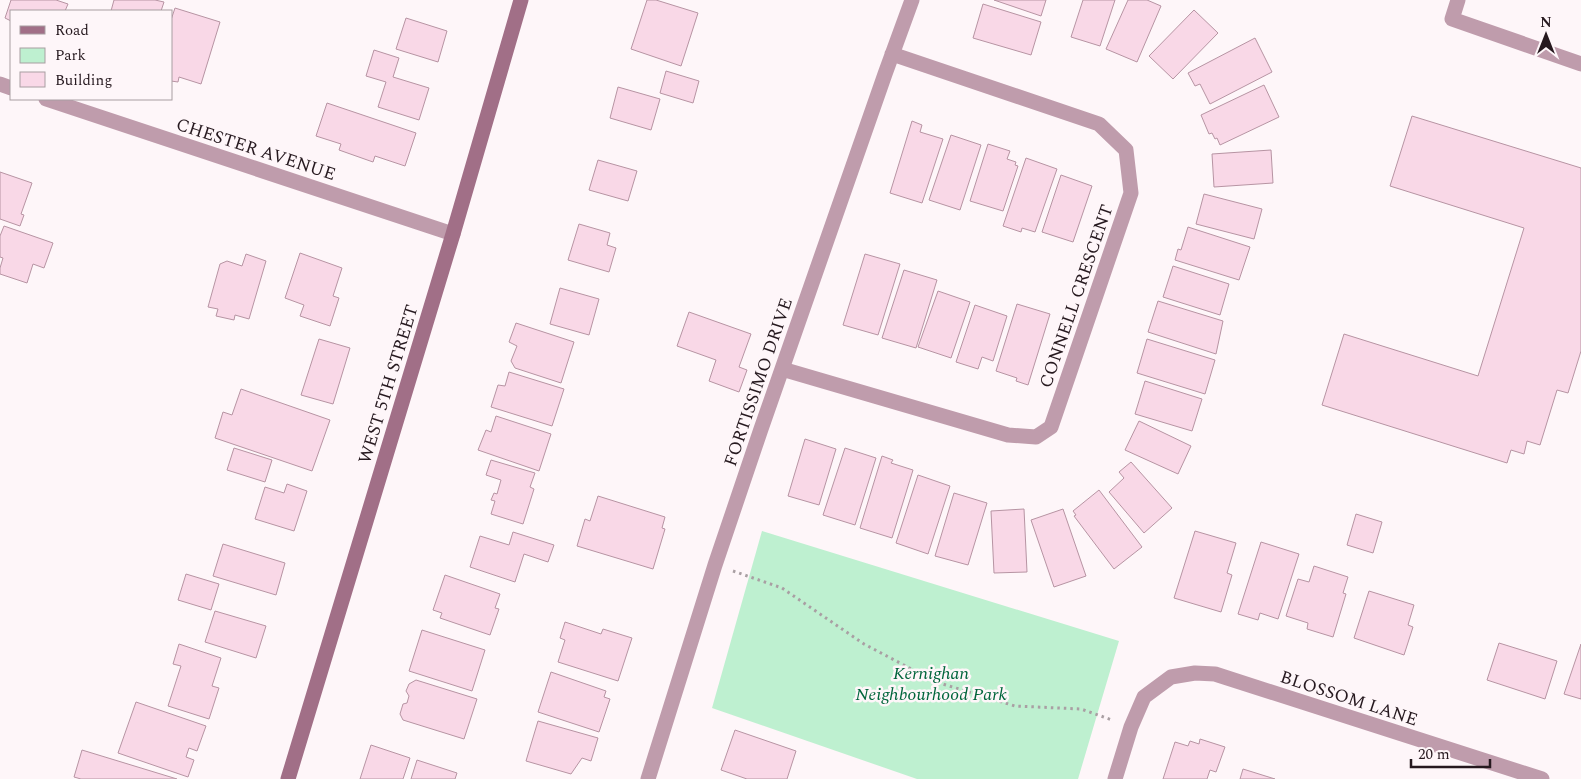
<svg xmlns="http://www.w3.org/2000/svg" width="1581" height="779" font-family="Spectral,serif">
  <rect width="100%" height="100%" fill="#fef6f9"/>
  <path fill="#bef0d0" d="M762,531L1119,641L1078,779H917L712,708Z"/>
  <path fill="#f9d8e7" stroke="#b794a3" d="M11,0H56L68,4L65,11H11V21L5,18Z
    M114,0H155L164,2L161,11H111Z
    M647,0H656L698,13L681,66L631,49Z
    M994,0H1046L1041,16Z
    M1083,0H1115L1100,46L1071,37Z
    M1128,0H1147L1161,6L1137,62L1106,49Z
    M983,4L1041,22L1031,55L973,38Z
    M175,8L220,22L201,84L179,77L178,82L171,81V20Z
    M1194,10L1218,33L1173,79L1149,56Z
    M406,18L447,31L438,62L396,49Z
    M1255,38L1272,72L1210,104L1200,84L1195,86L1188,73Z
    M374,50L399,58L393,77L429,88L419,120L378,107L386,82L366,76Z
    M666,71L699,81L693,103L660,93Z
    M1264,85L1279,117L1220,145L1217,138L1215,139L1212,133L1209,134L1201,115Z
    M618,87L660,99L651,130L610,118Z
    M327,103L416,133L405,166L375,156L373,162L339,150L341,144L316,136Z
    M1412,116L1581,168V351L1568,393L1557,390L1540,445L1527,441L1524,454L1511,450L1507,463L1322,405L1344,334L1478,376L1524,228L1390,186Z
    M912,121L922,125L920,132L943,139L922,203L890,193Z
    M951,135L981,145L960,210L929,200Z
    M988,144L1010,151L1007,159L1016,162L1015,165L1018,166L1003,211L970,201Z
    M1271,150L1273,183L1214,187L1212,154Z
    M1026,158L1057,169L1035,232L1022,228L1021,232L1003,226Z
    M598,160L637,171L628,201L589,190Z
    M0,172L32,183L21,214L24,215L20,226L0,219Z
    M1061,175L1092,186L1073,242L1042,232Z
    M1204,194L1262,209L1254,239L1196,224Z
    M579,224L610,233L607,245L616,248L609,272L568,260Z
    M4,226L53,243L44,268L33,264L27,283L0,274V268L3,258L0,257V236Z
    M1188,227L1250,247L1239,280L1175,260L1178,249L1181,250Z
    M300,253L342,268L333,296L339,298L330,326L300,316L304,305L285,298Z
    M246,254L266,261L249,319L235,315L234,320L216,316L218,309L208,307L220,264L227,261L242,266Z
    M865,254L900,264L878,335L843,325Z
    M1173,266L1229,284L1220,315L1163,297Z
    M904,270L937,280L916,348L882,338Z
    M560,288L599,299L589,335L550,324Z
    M938,291L970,302L951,358L918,347Z
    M1158,301L1223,321L1216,354L1148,332Z
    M1017,304L1050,314L1028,385L1016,381L1017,378L996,371Z
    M975,305L1007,316L993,361L982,357L978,369L956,362Z
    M689,312L751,334L739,367L747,370L739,392L709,381L716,360L677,346Z
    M516,323L574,342L561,383L515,368L511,361L517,346L509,342Z
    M319,339L350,348L333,404L301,395Z
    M1147,339L1215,360L1205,394L1137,373Z
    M509,372L564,389L552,426L491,407L498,385L505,386Z
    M1145,381L1202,399L1192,431L1135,414Z
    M241,389L330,420L312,471L215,438L223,412L232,415Z
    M496,416L551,434L539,471L478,450L486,430L491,432Z
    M1139,421L1191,446L1178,474L1125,450Z
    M805,439L836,449L819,505L788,496Z
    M234,448L272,460L265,482L227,470Z
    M845,448L876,458L855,525L823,515Z
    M882,456L893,460L891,463L913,470L892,538L860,528Z
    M491,460L535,473L530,487L534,489L523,524L491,514L495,501L491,500L494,493L497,494L501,480L486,475Z
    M1131,462L1172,508L1144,533L1109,492L1124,478L1119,472Z
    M918,475L950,486L928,554L896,543Z
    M287,484L307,491L294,531L255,519L265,487L284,493Z
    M1099,490L1142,547L1114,569L1074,516L1076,515L1073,511Z
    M954,493L987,503L968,565L935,556Z
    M598,496L665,517L662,528L665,529L653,569L577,546L585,519L590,521Z
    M1024,509L1027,572L994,573L991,511Z
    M1063,509L1086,576L1054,587L1031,520Z
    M1356,514L1382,522L1373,553L1347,545Z
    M1195,531L1236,543L1227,573L1232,575L1221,612L1174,598Z
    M513,532L554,545L548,562L524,554L515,582L470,567L480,536L509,545Z
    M1261,542L1299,554L1278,619L1260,613L1258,620L1238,614Z
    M223,544L285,563L276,595L213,576Z
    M1314,566L1348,577L1343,593L1346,594L1333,637L1307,629L1308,623L1286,616L1298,579L1309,582Z
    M186,574L219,584L211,610L178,600Z
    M445,575L500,594L495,608L499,609L490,635L440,618L442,613L433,610Z
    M1369,591L1414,605L1408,625L1413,627L1404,655L1354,638Z
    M215,611L266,626L256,658L205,642Z
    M565,622L601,634L603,629L632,638L618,681L558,662L565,640L560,638Z
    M422,630L485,650L472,691L409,671Z
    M1499,643L1557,661L1545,699L1487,680Z
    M179,644L221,658L212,686L219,688L209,719L168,706L181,666L173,664Z
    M1581,644V699L1564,694Z
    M551,672L606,691L604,697L610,699L599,732L538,712Z
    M416,680L477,699L464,739L403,720L400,714L403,704L407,703L409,696L406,691L409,684Z
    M136,702L206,726L197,751L189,748L186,757L194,760L188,777L118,753Z
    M538,721L598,738L591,761L582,758L571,774L526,761Z
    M735,730L796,751L787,779H747L721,770Z
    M1200,739L1225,747L1216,772L1210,770L1207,779H1163L1175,742L1188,746L1190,741L1199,744Z
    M371,745L410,758L403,779H360Z
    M82,750L177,779H81L74,777Z
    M417,760L457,773L455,779H411Z
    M1243,769L1275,779H1240Z"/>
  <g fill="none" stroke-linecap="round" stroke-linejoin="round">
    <path stroke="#a99fa3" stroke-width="3" stroke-dasharray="2.5 4" stroke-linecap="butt" d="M733,571L782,588L864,644L936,682L1015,706L1081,709L1112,720"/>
    <path stroke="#bf9cac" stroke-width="15" d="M1458,0L1452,19L1581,64"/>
    <path stroke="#bf9cac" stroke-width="15" d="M0,84L11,88
      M46,99L453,234
      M782,369L1008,435L1036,437L1051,427L1131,193L1126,150L1099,124L892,54
      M648,779L715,565L761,429L885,74L912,0
      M1115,779L1131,727L1144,697L1171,677L1195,673L1215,674L1542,779"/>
    <path stroke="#a16f87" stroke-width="15" d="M288,779L453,234L521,0"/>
  </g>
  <g text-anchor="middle" stroke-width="5" stroke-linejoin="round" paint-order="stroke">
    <g font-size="18" fill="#26191f" stroke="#fef6f9">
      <text transform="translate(256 149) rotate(18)" y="6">CHESTER AVENUE</text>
      <text transform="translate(1076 296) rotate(-71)" y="6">CONNELL CRESCENT</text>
      <text transform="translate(758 382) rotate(-71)" y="6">FORTISSIMO DRIVE</text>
      <text transform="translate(388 384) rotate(-73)" y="6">WEST 5TH STREET</text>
      <text transform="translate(1349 698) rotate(18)" y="6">BLOSSOM LANE</text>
    </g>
    <g font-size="18" font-style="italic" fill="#00653b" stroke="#fef6f9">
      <text x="931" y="679">Kernighan<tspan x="931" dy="21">Neighbourhood Park</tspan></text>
    </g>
  </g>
  <rect x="10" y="10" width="162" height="90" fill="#fef6f9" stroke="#a89ea2"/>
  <rect x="20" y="26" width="25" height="8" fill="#a16f87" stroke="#a89ea2"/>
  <text x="55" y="35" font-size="15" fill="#26191f">Road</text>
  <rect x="20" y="48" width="25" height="15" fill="#bef0d0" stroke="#a89ea2"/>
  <text x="55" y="60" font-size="15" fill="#26191f">Park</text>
  <rect x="20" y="72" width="25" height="15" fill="#f9d8e7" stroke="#a89ea2"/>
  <text x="55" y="85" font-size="15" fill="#26191f">Building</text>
  <g transform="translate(1546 35)" stroke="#fef6f9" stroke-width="4" paint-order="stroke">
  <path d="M0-4L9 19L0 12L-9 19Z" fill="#26191f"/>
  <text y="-8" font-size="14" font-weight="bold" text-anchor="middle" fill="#26191f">N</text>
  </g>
  <path d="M1411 759v8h79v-8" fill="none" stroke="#26191f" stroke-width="2.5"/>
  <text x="1418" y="759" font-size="15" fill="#26191f" stroke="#fef6f9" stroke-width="4" paint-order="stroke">20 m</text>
</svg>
